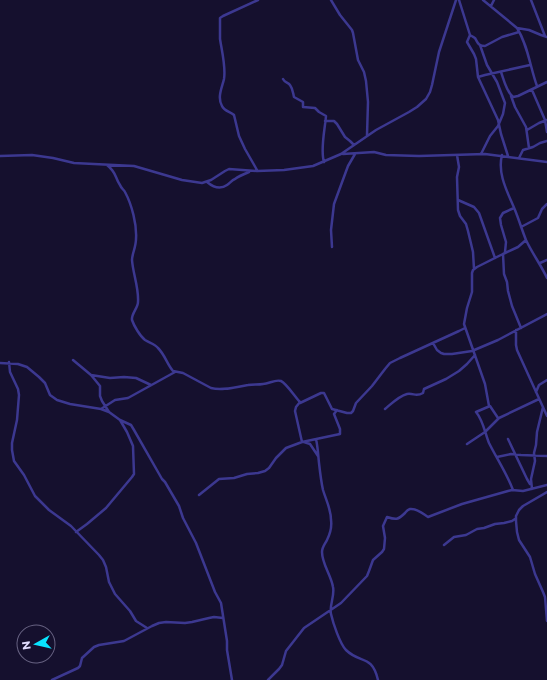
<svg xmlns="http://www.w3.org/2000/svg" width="547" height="680" font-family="Montserrat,sans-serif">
  <rect width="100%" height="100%" fill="#15102e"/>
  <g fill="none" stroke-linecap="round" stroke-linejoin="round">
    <path stroke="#3c3890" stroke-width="2.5" d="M331,0L340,15L352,30L353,33L358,60L364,72L366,81L368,102L367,135
      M459,0L470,35L467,42L474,54L476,59L478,77L498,120L501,134L508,156
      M483,0L517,28C528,45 530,67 537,86
      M531,0L545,36
      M491,6L494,0
      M517,28L529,30L541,35L547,37
      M470,35C472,36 473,37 475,38C478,43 478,46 485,46L502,37L519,32
      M480,45L487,65L497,82L505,103L503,114L498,126L490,136L481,154
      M501,72C504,80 506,91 513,97L518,96L547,82
      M478,77L485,75L530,65
      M283,79C285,83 288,82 290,85C293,89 293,93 294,97L303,102V107L315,108L319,112L326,116C325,129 320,150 324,162
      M532,90L545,120L547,132
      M511,96L515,107L526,127L529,148
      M325,121H334L337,124L345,137L350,141L354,145
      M527,130L539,123L547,120
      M343,154L374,152L386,155L419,156L485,154L547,162
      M457,155L459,167L457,177L458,210L460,216L466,224L468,231L473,252L474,269
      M502,155C497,174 508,193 515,210C519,220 522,230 526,240C532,253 541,265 547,278
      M0,156L32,155L53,158L74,163L134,166L182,180L202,183L211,180L225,171L229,169L257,171L284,170L313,166L341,154L376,130L409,112L417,107L426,99L430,92L432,85L439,52L456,0
      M519,158L523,150L533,147L540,143L547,141
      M107,165C117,173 114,176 120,185C121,188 124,190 125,192C132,205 137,225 136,239C136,247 132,254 132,260C133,274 139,288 138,302C138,308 131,314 132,320C134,326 140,336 145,340C150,343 155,344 158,348C165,355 167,364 173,371L183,373L211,388C223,391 235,387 248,385C253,384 258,385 263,384C269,384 275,379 281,381C286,383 296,398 300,402L296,407L295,411L302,442L340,434V429L334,414L337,410
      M257,170L245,149L239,136L234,115C231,112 224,111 222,106C217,97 222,88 224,79C226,67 222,52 220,39C220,33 220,26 220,20V18L223,16L258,0
      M207,182C213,187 220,190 227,185C230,183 232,180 235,179C239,176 244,174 249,172
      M458,200L474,207L479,213L495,258
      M521,227L538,218L542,209L547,204
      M332,247L331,230L334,204L348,166L355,154
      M505,252L506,242L501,225L500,218L503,213L514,208
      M503,254L504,274L507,282L508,291L512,306L521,328
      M540,263L547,260
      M516,330V345L517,350L547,416
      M433,343L437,350L441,353L444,354H452L472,351L498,340L547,314
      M73,360L91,375L110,378L124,377L136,378L151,385
      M9,362L10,372L18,389L19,395L17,420L12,443V450L14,461L24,475L35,496L49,510L71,526L99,555L103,560L106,567L109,582L115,594L130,611L136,621L147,628
      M0,363L18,364L27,367L39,377L45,383L50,395L57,400L70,404L101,409L109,412L120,420L127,432L133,446L134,474L132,477L106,508L87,524L76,532
      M91,375L100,386V396L102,401L109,412
      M536,392L539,385L547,380
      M300,403L321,393H324L332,409L347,413H351L353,411L356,403L372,386L385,369L390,363L400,358L459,331L465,328
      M489,406L485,384L464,324L467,308L472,292V273L473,270L477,267L503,254L518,247L526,240
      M101,409L115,400L128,398L175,372
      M385,409C391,404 399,396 407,394C414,393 416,397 423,393L424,389L446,379L459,371L467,364L475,355
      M498,418L490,406L476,412C483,420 485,433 489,443C497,459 507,474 513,490
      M120,420L131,425L134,430L162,479L165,482L179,506L183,518L196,543L215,592L221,603L227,641V650L232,680
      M316,439C318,448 318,454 319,463C320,472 321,481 323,490C326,500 331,509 331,520C332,527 330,534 327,540C325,544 322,547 322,552C322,564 331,575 333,587C335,596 329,606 331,614C333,623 340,644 346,650C360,664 372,654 378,680
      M508,439L527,479L530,484
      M304,442L310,444L318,456
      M467,444L485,432L499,418L539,399
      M497,457L511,454L521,455L547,456
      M532,489L531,479L535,461L534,453L536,445L537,432L543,407
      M547,492L523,506L519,510L516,516V521L517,532L519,540L530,557L535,574L543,592L545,597L547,621
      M199,495L219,479L234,478L247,474L258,473L265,471L269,468L276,458L286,448L302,442
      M444,545L454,537L466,535L477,529L484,528L495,524L504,523L512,521L515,519
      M52,680L78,668L80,666L82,658L94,647L99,645L124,641L152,626L159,623L166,622L185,623L192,622L209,618L214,617L223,618
      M268,680L279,669L282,665L286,651L304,628L341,603L367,576L369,571L373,560L382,552L384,549L385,538L383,526L387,517C396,520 398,520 405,513C407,511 407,510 410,509C417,508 423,514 428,517L462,504L508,491L512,490L523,491L547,485"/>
  </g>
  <g transform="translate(36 644) rotate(262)"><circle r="19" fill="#15102e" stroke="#676282"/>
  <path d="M0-3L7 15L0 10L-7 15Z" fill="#09e4ff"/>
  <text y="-6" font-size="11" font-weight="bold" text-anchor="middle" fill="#e2ddff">N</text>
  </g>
</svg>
